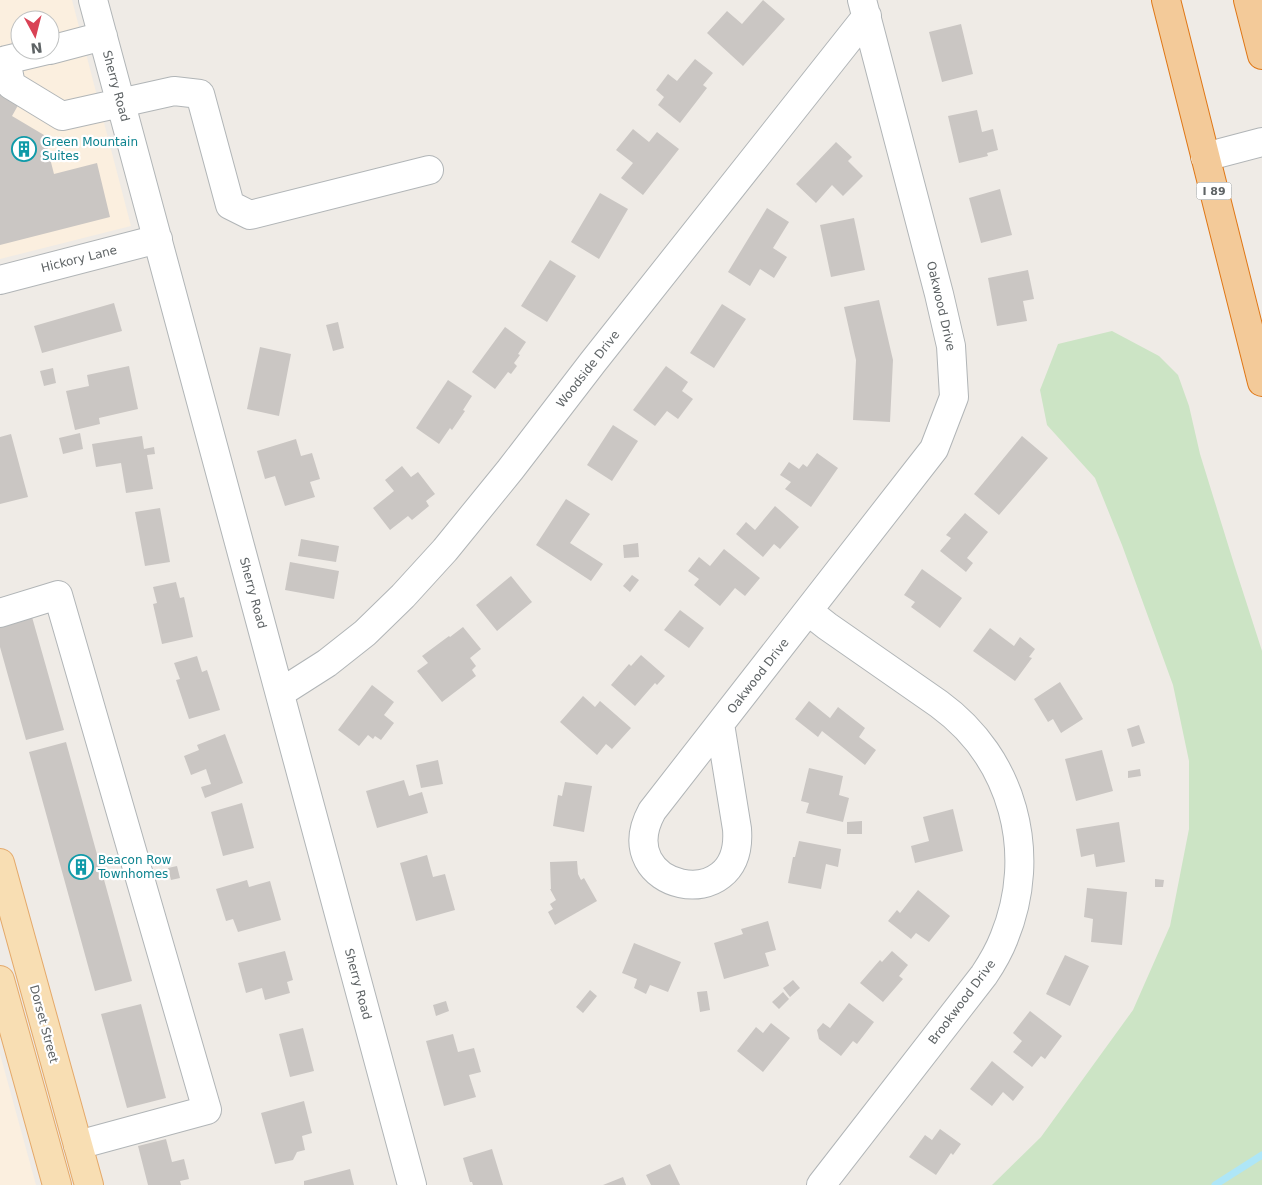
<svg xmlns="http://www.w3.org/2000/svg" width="1262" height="1185" font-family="'DejaVu Sans',sans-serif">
  <rect width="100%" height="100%" fill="#efebe6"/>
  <path fill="#fbefdf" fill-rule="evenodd" d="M0,0H72L131,226L0,259ZM20,20H50V50H20Z
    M0,1054L36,1185H0Z"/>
  <path fill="#cce4c5" d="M1112,331L1159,356L1178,375L1189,406L1200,454L1234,564L1262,651V1185H992L1041,1137L1133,1010L1170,926L1189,829V761L1173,685L1122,545L1095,478L1047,425L1040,390L1058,344Z"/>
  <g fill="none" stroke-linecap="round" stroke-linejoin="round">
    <path stroke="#aee6f7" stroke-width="7" d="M1215,1185L1262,1155"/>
  </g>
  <path fill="#cac6c3" d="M763,0L785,19L743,66L707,33L727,11L742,24Z
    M961,24L973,74L942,82L929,32Z
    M695,59L713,73L703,85L707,88L680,123L658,105L664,97L656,90L668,74L677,81Z
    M0,79L25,93L12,116L44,135L54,174L97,163L110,217L0,245Z
    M977,110L982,132L993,129L998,150L987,153L988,156L959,163L948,116Z
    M633,129L649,142L657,132L679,149L643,195L621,178L633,163L616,150Z
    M836,142L852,157L848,161L863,176L843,196L832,185L816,203L796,184Z
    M1000,189L1012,235L981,243L969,198Z
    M600,193L628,209L599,259L571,242Z
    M767,208L789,222L773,248L787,257L774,278L760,269L750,286L728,272Z
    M854,218L865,270L831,277L820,225Z
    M550,260L576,276L547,322L521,306Z
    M1028,270L1034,299L1023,301L1027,321L997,326L988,278Z
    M879,300L893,360L890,422L853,420L856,360L844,307Z
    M114,303L122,331L42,353L34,326Z
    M722,304L746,319L714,368L690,353Z
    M338,322L344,348L333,351L326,325Z
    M505,327L526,342L518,354L520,355L514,363L517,366L511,374L508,372L495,389L472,372Z
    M260,347L291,354L279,416L247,409Z
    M129,366L138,409L99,418L100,424L75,430L66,391L89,386L87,375Z
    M666,366L688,382L682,391L693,399L678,419L667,411L655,426L633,410Z
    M53,368L56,383L44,386L40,371Z
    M448,380L472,396L463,410L465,411L452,430L450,428L439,444L416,428Z
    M613,425L638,441L612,481L587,465Z
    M80,433L83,449L63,454L59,438Z
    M11,434L28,497L0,504V437Z
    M142,436L144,449L154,447L155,454L147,455L153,489L126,493L121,463L96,467L92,444Z
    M1022,436L1048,458L999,515L974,494Z
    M296,439L301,456L312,453L320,479L310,482L315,497L285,506L275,476L265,479L257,451Z
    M817,453L838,468L811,507L785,489L791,482L780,475L789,462L799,469L803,464L807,467Z
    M402,466L411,477L418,472L435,494L426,501L429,506L412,520L408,516L390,530L373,508L394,491L385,480Z
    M566,499L590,514L570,543L603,564L591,581L536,545Z
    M775,506L799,527L780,549L774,544L763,557L736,534L746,522L755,530Z
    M160,508L170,562L145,566L135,512Z
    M965,513L988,532L967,558L973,563L966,572L940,551L951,538L946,535Z
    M301,539L339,546L336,562L298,556Z
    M638,543L639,557L624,558L623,545Z
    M724,549L760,578L745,596L735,588L720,606L694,585L699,579L688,571L699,557L710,566Z
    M290,562L339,571L334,599L285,590Z
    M922,569L962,598L940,628L911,607L915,602L904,595Z
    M632,575L639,580L630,592L623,586Z
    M511,576L532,602L497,631L476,605Z
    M176,582L180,598L184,597L193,637L162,644L153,604L157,603L153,587Z
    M680,610L704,628L689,648L664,630Z
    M32,617L64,730L26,740L0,647V626Z
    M463,627L481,649L470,658L476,666L472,670L476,676L442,702L417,671L428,663L422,656L449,636L450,637Z
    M990,628L1014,646L1020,637L1035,649L1029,657L1032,658L1015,681L973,651Z
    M641,655L665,676L657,685L655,683L635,706L611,685L629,664L631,666Z
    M197,656L202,672L207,670L220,710L189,719L176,680L180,679L174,663Z
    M1060,682L1083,719L1061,733L1053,719L1048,722L1034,699Z
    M372,685L394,702L384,715L394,723L381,740L375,736L373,739L368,735L359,746L338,730Z
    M583,696L595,707L600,701L631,728L612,749L606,744L597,755L560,722Z
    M809,701L830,718L838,707L865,728L859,737L876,750L865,765L822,731L818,737L795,719Z
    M1139,725L1145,743L1132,747L1127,729Z
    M225,734L243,783L205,798L201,787L211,784L206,769L191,775L184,756L199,750L197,745Z
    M66,742L132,981L95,991L29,752Z
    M1102,750L1113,791L1076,801L1065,759Z
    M438,760L443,784L421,788L416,765Z
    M809,768L843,776L839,795L849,798L843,822L806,813L809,803L801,801Z
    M1140,769L1141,776L1128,778V771Z
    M404,780L409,796L422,792L428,813L377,828L366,791Z
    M565,782L592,786L584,832L553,826L558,795L562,796Z
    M242,803L254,848L223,856L211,812Z
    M953,809L963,851L915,863L911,846L929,841L923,817Z
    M862,821V834H847V822Z
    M1119,822L1125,862L1096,867L1094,854L1081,857L1076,829Z
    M799,841L841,849L838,867L826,864L821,889L788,883L793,857H795Z
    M427,855L433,877L445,874L455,910L416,921L400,863Z
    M577,861L578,874L581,880L584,878L597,901L555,925L548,912L553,909L550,904L556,900L550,889H551L550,862Z
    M177,866L180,878L171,880L168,868Z
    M1155,879L1164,880L1163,887H1155Z
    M247,880L249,887L270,881L281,920L238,932L233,919L226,921L216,889Z
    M1087,888L1127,892L1122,945L1091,942L1093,919L1084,917Z
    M918,890L950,916L929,942L916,933L911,939L888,921L897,910L900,913Z
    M768,921L776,950L765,953L769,966L724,979L714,943L743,934L741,929Z
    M634,943L681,962L668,992L650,985L646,994L634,988L637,979L622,973Z
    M285,951L293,980L287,982L290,993L265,1000L262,988L246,993L238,963Z
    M892,951L908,965L899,976L903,979L883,1002L860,983L880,960L882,962Z
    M1065,955L1089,966L1070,1006L1046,994Z
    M793,980L800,988L790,997L783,988Z
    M590,990L597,996L583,1013L576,1007Z
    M707,991L710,1010L700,1012L697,992Z
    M783,992L789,999L779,1009L772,1002Z
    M446,1001L449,1011L436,1016L433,1005Z
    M849,1003L874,1022L857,1044L853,1041L841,1056L819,1039L817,1030L823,1023L830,1028Z
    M141,1004L166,1098L127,1108L101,1014Z
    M1030,1011L1062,1036L1045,1059L1041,1056L1032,1067L1013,1052L1022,1041L1013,1033Z
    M771,1023L790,1038L763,1072L737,1051L756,1027L763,1033Z
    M303,1028L314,1071L290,1077L279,1034Z
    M453,1034L458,1052L474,1048L481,1072L469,1075L476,1097L444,1106L426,1041Z
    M992,1061L1024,1087L1013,1101L1003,1092L992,1106L970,1089Z
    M304,1101L312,1133L302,1136L305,1150L297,1152L293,1160L275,1164L261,1113Z
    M940,1129L961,1144L953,1155L951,1153L936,1175L909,1157L925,1135L932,1140Z
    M166,1139L172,1162L184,1159L189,1179L180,1181L181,1185H148L138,1146Z
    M492,1149L503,1185H473L472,1182H470L463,1158Z
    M670,1164L680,1185H651L646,1175Z
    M350,1169L354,1185H304V1181Z
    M623,1177L626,1185H603Z"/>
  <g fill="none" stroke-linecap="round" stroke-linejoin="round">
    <defs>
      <path id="minor" d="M93,0L412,1185
        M48,50L6,60L11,85L62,116L174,91L200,94L230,205L250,215L429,170
        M50,50L103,36
        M1205,157L1262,142
        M0,280L158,239
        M808,611L827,626L939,704C1013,758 1039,853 1004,938C999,951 992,963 984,975L821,1185
        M0,613L58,595L207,1110L78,1145
        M280,693L327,663L365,633L403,596L445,550L510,470L593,362L867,16
        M720,724L737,829C744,919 609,890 652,811L934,449L954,397L951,346L939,294L862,0"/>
      <path id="major" d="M0,863L89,1185
        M0,980L57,1185"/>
      <path id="highway" d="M1166,0L1262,382
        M1248,0L1262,55"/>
    </defs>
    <use href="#minor" stroke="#b1b5b7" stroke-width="30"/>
    <use href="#major" stroke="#e4a96a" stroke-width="30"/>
    <use href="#highway" stroke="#df7716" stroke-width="30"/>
    <use href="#minor" stroke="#fff" stroke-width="28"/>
    <use href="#major" stroke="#f8deb3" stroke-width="28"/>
    <use href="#highway" stroke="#f3ca99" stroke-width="28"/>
  </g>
  <defs>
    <symbol id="building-ring" viewBox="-11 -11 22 22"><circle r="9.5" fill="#fff" stroke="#0f9aa8" stroke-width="1.5"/><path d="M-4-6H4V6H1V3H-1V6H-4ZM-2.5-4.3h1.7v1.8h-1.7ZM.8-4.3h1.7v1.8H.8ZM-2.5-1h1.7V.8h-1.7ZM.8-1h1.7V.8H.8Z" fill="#0f9aa8"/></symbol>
  </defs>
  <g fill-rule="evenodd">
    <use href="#building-ring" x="10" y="135" width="28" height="28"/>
    <use href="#building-ring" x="67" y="853" width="28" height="28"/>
  </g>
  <g text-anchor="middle" stroke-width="4.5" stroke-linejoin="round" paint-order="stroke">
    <rect fill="#fff" stroke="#8e9293" stroke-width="1" x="1196.5" y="182.5" width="35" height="17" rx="4"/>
    <g font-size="11" font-weight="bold" fill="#5e6365">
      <text x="1214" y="195">I 89</text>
    </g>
    <g font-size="12" fill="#5e6365" stroke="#fff">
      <text transform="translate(116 86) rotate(75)" y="4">Sherry Road</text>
      <text transform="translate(79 259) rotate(-14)" y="4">Hickory Lane</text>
      <text transform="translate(941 306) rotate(77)" y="4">Oakwood Drive</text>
      <text transform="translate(588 369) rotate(-52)" y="4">Woodside Drive</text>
      <text transform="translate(253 593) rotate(75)" y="4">Sherry Road</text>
      <text transform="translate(758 676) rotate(-52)" y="4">Oakwood Drive</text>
      <text transform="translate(358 984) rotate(75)" y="4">Sherry Road</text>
      <text transform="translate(962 1002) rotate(-53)" y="4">Brookwood Drive</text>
      <text transform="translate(44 1024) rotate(75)" y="4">Dorset Street</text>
    </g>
    <g font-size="12" fill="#0d838f" stroke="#fff" text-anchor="start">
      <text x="42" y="146">Green Mountain<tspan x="42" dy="14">Suites</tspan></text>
      <text x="98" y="864">Beacon Row<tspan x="98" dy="14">Townhomes</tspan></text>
    </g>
  </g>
  <g transform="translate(35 35) rotate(173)"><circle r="24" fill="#ffffff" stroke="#bfc1c1"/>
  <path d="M0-4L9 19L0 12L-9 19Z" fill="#d94255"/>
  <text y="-8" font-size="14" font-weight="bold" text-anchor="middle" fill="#5e6365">N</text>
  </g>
</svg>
